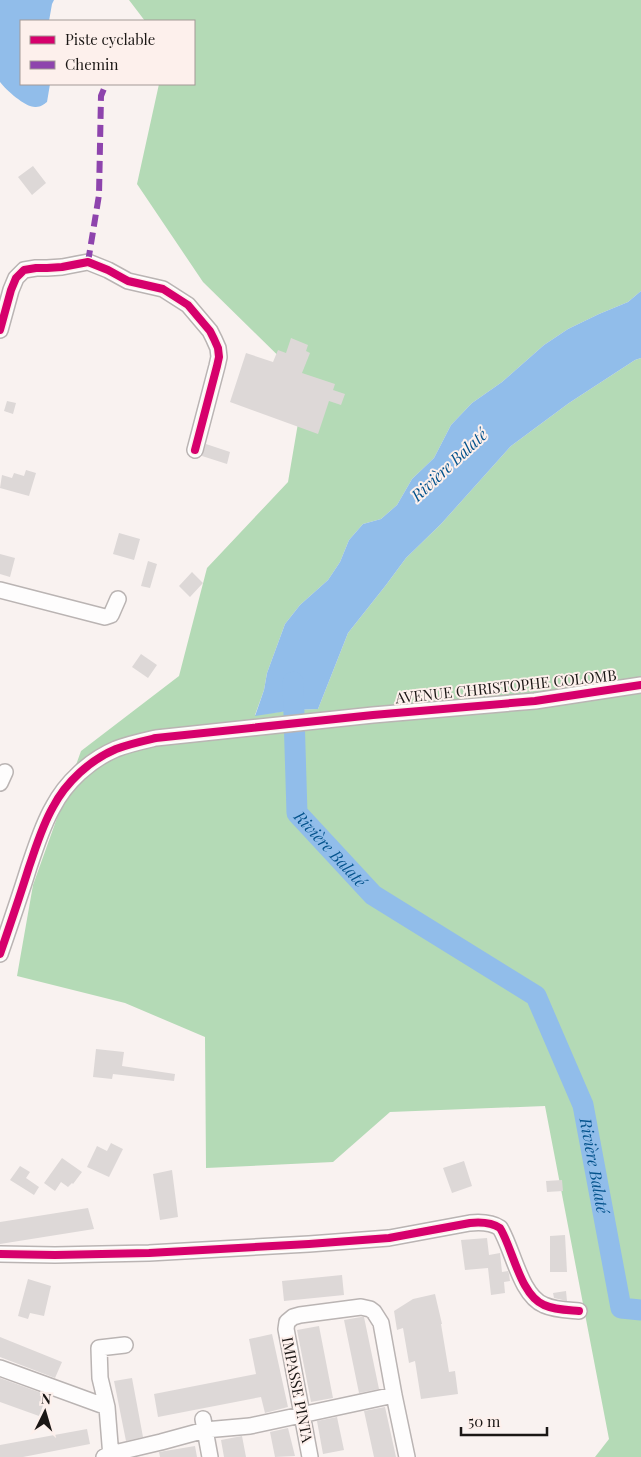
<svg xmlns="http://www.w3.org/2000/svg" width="641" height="1457" font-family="'Playfair Display',serif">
  <rect width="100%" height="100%" fill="#f9f2f0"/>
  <path fill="#b4dab6" d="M129,0H641V291L628,302L599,314L568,329L544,345L502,382L472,403L451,425L434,458L412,479L397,505L381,519L363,524L349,540L340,562L328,580L300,605L285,624L267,673L264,690L255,715L294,710L318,709L348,633L386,585L406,558L441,524L511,446L569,403L635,360L641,358V1457H595L609,1439L545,1106L390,1112L333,1162L206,1168L205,1037L125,1003L17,976L33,885L81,751L179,676L207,568L288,482L305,382L203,282L137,184L159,84H194V21H145Z"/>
  <path fill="#91bdea" d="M0,0H54L52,4L49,21H21V84H50L47,102C44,104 41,107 36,107C26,108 6,90 0,82Z
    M641,291V358L635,360L569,403L511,446L441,524L406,558L386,585L348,633L318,709L294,710L255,716L264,690L267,673L285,624L300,605L328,580L340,562L349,540L363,524L381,519L397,505L412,479L434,458L451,425L472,403L502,382L544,345L568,329L599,314L628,302Z"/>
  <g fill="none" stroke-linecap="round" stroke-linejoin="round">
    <path stroke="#91bdea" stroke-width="21" id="s1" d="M293,682L297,813L373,895L536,996L583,1105L621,1308L641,1310"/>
  </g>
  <path fill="#ddd8d7" d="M33,166L46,183L32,195L18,177Z
    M291,338L308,345L306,351L310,353L302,373L335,384L333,390L345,394L341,405L329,401L318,434L230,402L246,353L273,362L278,350L286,353Z
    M7,401L16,403L13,414L4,411Z
    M206,444L230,452L227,464L202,456Z
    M26,470L36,473L29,496L0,488L2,475L12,478L14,473L24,476Z
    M119,533L140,539L134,560L113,554Z
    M0,554L15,558L10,577L0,574Z
    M148,561L157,564L150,588L141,586Z
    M192,572L203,583L190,597L179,586Z
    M141,654L157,665L148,678L132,667Z
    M96,1049L124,1052L122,1066L175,1074L174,1081L113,1074L112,1079L93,1077Z
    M111,1143L123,1149L109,1177L87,1167L97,1146L107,1151Z
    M62,1158L82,1172L73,1184L72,1183L68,1187L61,1182L55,1191L44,1183Z
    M464,1161L472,1186L452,1193L443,1168Z
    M20,1166L30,1172L26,1178L39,1187L34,1195L10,1180Z
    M172,1170L178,1217L160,1220L153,1174Z
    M562,1180L563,1191L547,1192L546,1181Z
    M88,1208L94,1229L0,1244V1222Z
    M565,1235L567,1272H550V1236Z
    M487,1238L489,1255L500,1253L502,1272L508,1271L509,1274L510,1281L504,1282L505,1293L491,1295L488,1268L465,1270L461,1240Z
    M342,1275L344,1295L284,1301L282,1281Z
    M28,1279L51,1286L44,1316L30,1313L28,1319L18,1316Z
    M566,1291L567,1301L554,1298L553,1293Z
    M435,1294L442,1324H441L449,1372L455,1371L458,1394L421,1399L415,1361L409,1363L403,1328L397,1330L394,1311L413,1299Z
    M361,1317H364L379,1389L359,1393L344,1320Z
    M319,1326L333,1398L311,1402L297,1330Z
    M272,1334L288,1407L265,1413L261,1397L158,1417L154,1394L256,1374L249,1339Z
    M0,1337L62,1362L55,1378L0,1357Z
    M0,1378L47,1395L39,1416L0,1402Z
    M132,1378L143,1437L126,1441L114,1381Z
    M385,1407L396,1457H374L364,1411Z
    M337,1417L344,1450L323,1454L317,1421Z
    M288,1428L295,1456L275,1457L270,1432Z
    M87,1429L90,1444L23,1457H0V1445Z
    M242,1436L246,1457H224L221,1440Z
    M195,1446L197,1457H160L159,1452Z"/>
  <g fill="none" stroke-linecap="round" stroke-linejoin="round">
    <defs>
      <path id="minor" d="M0,330L11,290L16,278L24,270L36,268H47L62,267L88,262L108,270L128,281L163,289L188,305L210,331L214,339L218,348L219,357L217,366L195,450
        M0,590L105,617L111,615L118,599
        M0,783L5,772
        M0,954C10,925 20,896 29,867C36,847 42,826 53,807C66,782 90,760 116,749C129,744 143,741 156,738L373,715L535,701L641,685
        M0,1254L55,1255L149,1253L309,1244L389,1238L470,1223C480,1222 491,1222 500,1228C513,1249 520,1295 544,1305C555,1310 568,1310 579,1311
        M0,1368L107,1407
        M203,1419L210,1457
        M104,1457L110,1454L161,1442L205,1430L250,1426L394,1395
        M111,1457L107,1407L100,1378L99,1348L125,1345
        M310,1457L286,1329L287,1322L293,1317L300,1315L361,1307L370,1309L374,1312L381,1323L394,1395L407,1457"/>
    </defs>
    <use href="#minor" stroke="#bab4b3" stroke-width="18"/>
    <use href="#minor" stroke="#fefdfd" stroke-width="15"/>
    <path stroke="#8e44ad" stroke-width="6" stroke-dasharray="12 6" stroke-linecap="butt" d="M88,262L99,195L101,96L106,84"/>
    <defs>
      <path id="cycleway" d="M0,330L11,290L16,278L24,270L36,268H47L62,267L88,262L108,270L128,281L163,289L188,305L210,331L214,339L218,348L219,357L217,366L195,450
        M0,954C10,925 20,896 29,867C36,847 42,826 53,807C66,782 90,760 116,749C129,744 143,741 156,738L373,715L535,701L641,685
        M0,1254L55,1255L149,1253L309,1244L389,1238L470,1223C480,1222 491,1222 500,1228C513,1249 520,1295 544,1305C555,1310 568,1310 579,1311"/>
    </defs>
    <use href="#cycleway" stroke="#fdf0ec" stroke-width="11"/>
    <use href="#cycleway" stroke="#d6006c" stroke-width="8"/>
  </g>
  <g text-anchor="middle" stroke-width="4" stroke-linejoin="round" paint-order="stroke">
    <g font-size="15" fill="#1b1715" stroke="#fdf0ec">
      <text transform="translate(506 687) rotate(-6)" y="5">AVENUE CHRISTOPHE COLOMB</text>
      <text transform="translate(297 1390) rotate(79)" y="5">IMPASSE PINTA</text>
    </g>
    <g font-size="16" font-style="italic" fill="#03528c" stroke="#fdf0ec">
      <text transform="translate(449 465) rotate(-43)" y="6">Rivière Balaté</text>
      <text dy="6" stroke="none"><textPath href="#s1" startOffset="180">Rivière Balaté</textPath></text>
      <text dy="6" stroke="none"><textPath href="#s1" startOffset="615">Rivière Balaté</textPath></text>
    </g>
  </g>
  <rect x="20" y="20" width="175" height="65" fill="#fdf0ec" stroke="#a39996"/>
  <rect x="30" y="36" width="25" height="8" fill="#d6006c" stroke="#a39996"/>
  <text x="65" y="45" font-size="15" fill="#1b1715">Piste cyclable</text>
  <rect x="30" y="61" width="25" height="8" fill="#8e44ad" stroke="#a39996"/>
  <text x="65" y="70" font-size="15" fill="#1b1715">Chemin</text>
  <g transform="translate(45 1412) rotate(5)" stroke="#fdf0ec" stroke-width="4" paint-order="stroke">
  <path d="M0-4L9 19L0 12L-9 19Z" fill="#1b1715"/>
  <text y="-8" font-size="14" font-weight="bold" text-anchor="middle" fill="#1b1715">N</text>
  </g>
  <path d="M461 1427v8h86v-8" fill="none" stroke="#1b1715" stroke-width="2.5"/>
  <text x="468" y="1427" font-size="15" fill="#1b1715" stroke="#fdf0ec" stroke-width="4" paint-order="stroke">50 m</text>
</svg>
